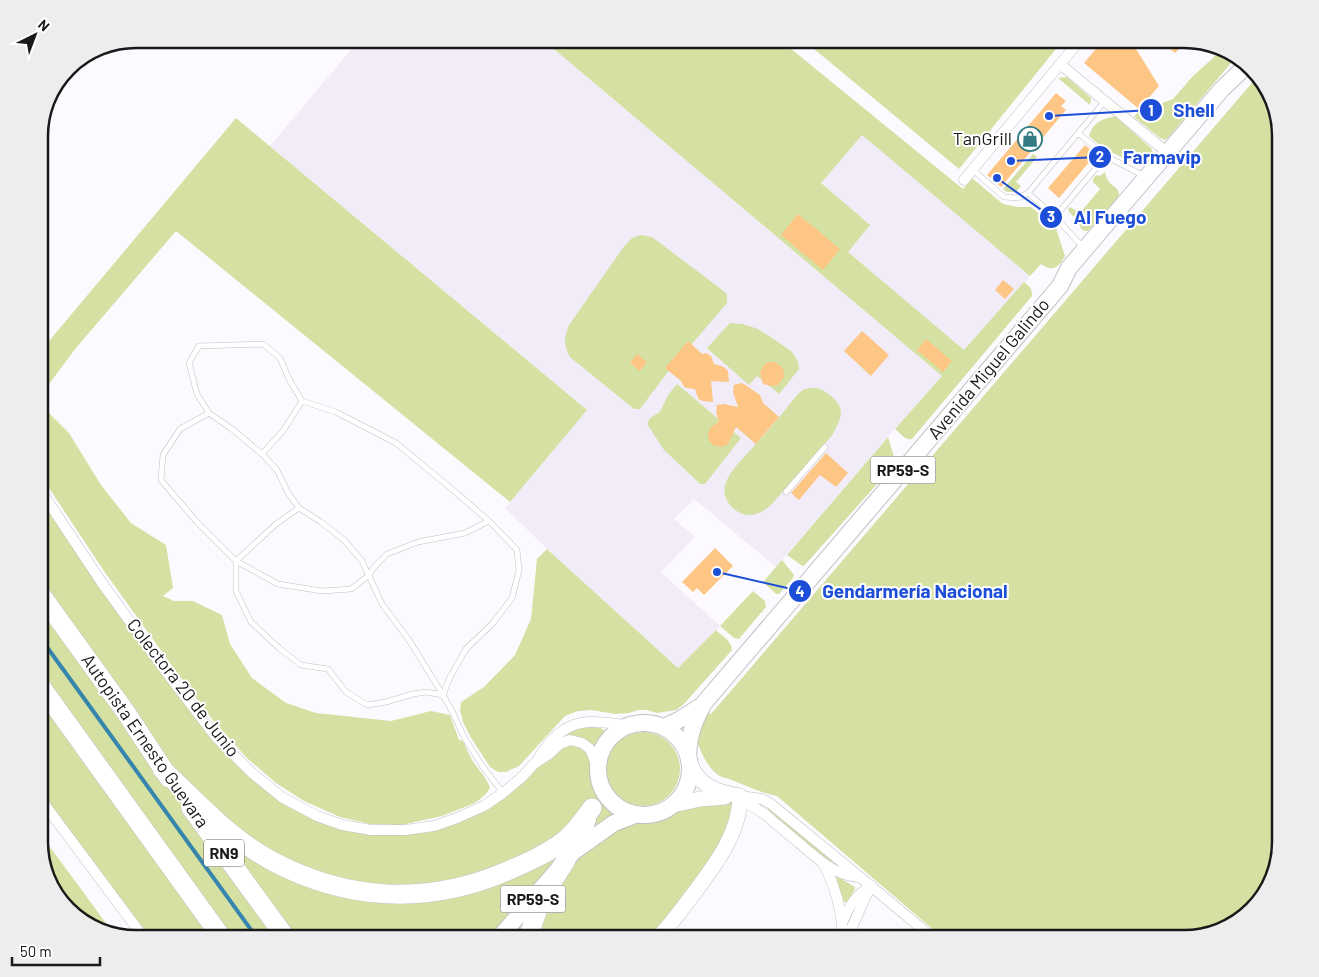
<svg xmlns="http://www.w3.org/2000/svg" width="1319" height="977" font-family="Barlow,sans-serif">
  <rect width="100%" height="100%" fill="#fcfaff"/>
  <path fill="#f2ecf8" d="M360,39H542L942,376L893,431L776,567L694,499L674,519L695,537L661,572L720,626L678,668L547,549L505,508L587,410L270,146Z
    M862,134L1030,276L964,351L847,252L821,183Z"/>
  <path fill="#d4e1a2" d="M542,39H779L963,189L972,178L1003,204L1018,207H1031L1056,228L1065,256C1059,268 1052,272 1041,264L1030,276L862,135L821,183L870,225L848,252L964,350L1024,282C1030,287 1032,288 1032,296L912,439C906,441 900,433 895,429L942,376Z
    M802,39H1064L959,169Z
    M1219,51L1236,57L1168,138L1165,140L1160,138L1134,117L1138,112L1173,99L1193,76L1213,58Z
    M1067,77L1091,98L1090,105L1058,78Z
    M1257,77L1270,93L1280,135V842L1260,900L1226,928L1183,938H943L777,796C760,793 745,785 729,779C725,778 721,777 718,775C707,767 700,751 696,738L708,712L711,714Z
    M1115,116L1151,148L1153,152L1154,156C1147,163 1147,167 1137,164L1104,149L1089,136C1094,121 1101,120 1115,116Z
    M236,118L587,410L510,502L176,231L76,348L43,392L45,409L69,433L101,485L131,523L166,545L173,588L163,596L174,601H193L222,615L230,644L252,678L286,703L316,713L391,721L431,711L450,715L459,740L463,741C466,748 469,754 472,760C478,769 487,778 490,788L485,795L475,803L442,816L401,825L370,824L340,817L304,801L276,783L247,758L211,718L170,663L104,571L39,473V353Z
    M1033,154L1037,157L1016,182L1021,186L1016,192H1007L1003,189Z
    M1105,172C1106,176 1107,180 1110,183C1115,188 1119,188 1119,196L1088,231C1078,231 1082,226 1077,219C1073,215 1070,215 1068,209L1070,207L1080,213L1100,189L1093,182C1093,178 1094,176 1098,175L1100,176Z
    M641,235L652,237L721,289L727,294V303L667,373L640,409H634L570,357C563,343 564,339 569,325L625,245L632,238Z
    M730,323L743,324L758,329L775,340L791,351L798,361L799,369L779,394L757,376L749,385L707,348Z
    M677,384L741,438L705,484H700L697,481L664,450L647,424L650,418L660,412L668,395Z
    M818,388C827,392 842,402 841,414C840,421 836,427 833,434L771,505C765,510 759,514 751,515C736,516 721,500 725,485C730,469 745,457 755,445C764,436 772,426 780,416C788,408 793,397 803,390C807,388 813,388 818,388Z
    M888,437L895,460L894,465L804,566L801,565L787,555Z
    M39,488L173,681L252,773L317,816L405,830L484,806L560,744L582,743L597,768L599,780L604,793L612,803L623,811L635,815H649L661,812L673,805L731,798L737,818L658,938H144L39,797Z
    M547,549L678,668L716,630C722,636 732,641 732,650L683,705L676,710L657,713L647,710H638L629,713L615,714L591,710L578,711L565,716L519,766L506,772H498L490,767L484,758L470,736L463,722L460,710L461,702L484,687L515,655L531,619L537,559Z
    M782,560L794,575L793,578L779,594H776L763,582Z
    M753,591L765,601L766,607L739,639L734,638L720,626Z
    M591,726L600,728L606,731L600,739L596,749C588,739 580,735 567,736L565,733L582,727Z
    M606 769a37 37 0 1 1 74 0a37 37 0 1 1-74 0Z
    M768,807L832,860V861L830,863L768,810Z
    M39,832L111,930L77,918L49,884L39,847Z
    M838,877L855,887V889L847,902H844L836,878Z"/>
  <g fill="none" stroke-linecap="round" stroke-linejoin="round">
    <path stroke="#3685ac" stroke-width="4" d="M39,636L257,938"/>
  </g>
  <path fill="#fdc685" d="M1104,39H1118L1136,49L1159,86L1139,109L1084,63Z
    M1158,39H1184L1188,40L1175,53Z
    M1056,93L1066,101L1061,106L1066,110L1001,187L987,175Z
    M1085,145L1096,154L1059,198L1048,188Z
    M798,214L840,249L823,270L781,235Z
    M1003,280L1014,289L1005,299L995,290Z
    M862,331L889,355L871,376L844,351Z
    M926,339L952,361L943,372L917,350Z
    M688,341L702,354L706,353L711,356L714,364L724,367L728,371L729,382L711,381L713,402L703,401L700,400L698,398L695,389L687,388L684,387L681,381L665,368Z
    M637,354L647,362L640,371L630,363Z
    M768,362H775L783,368L784,377L778,385L771,386L763,384L760,372L763,366Z
    M741,383L744,384L760,395L763,403L779,417L756,444L736,427L728,444L722,447L716,446L713,445L709,440L708,433L711,427L719,422L716,412L717,405L724,404L738,407L733,392L734,385Z
    M826,453L848,473L836,487L820,475L799,500L791,493Z
    M715,548L733,566L704,595L697,588L693,592L682,582Z"/>
  <g fill="none" stroke-linecap="round" stroke-linejoin="round">
    <defs>
      <path id="service" d="M1078,133L1106,156L1144,176
        M973,170L1004,197L1018,198L1028,193L1105,101
        M1028,193L1055,217L1083,247
        M1055,217L1106,156
        M209,413L180,429L163,455L161,480L196,521L236,561L278,584L322,591L351,589L368,576L375,566L387,554L418,542L465,533L489,521
        M262,454L283,431L302,401
        M786,492L825,447
        M299,508L276,524L236,561V591L251,622L279,648L301,665L328,669L346,692L367,705L386,702L413,694L426,692L443,695L450,677L466,649L493,623L512,598L519,570L517,550L489,521L453,490L396,443L336,412L302,401L290,381L280,358L263,344L199,346L189,363L197,394L209,413L232,429L262,454L277,470L288,493L299,508L321,522L344,540L362,561L382,604L409,640L443,695L453,713L464,737L483,767L503,793"/>
      <path id="minor" d="M1060,64L1175,159
        M964,180L1081,39
        M39,488L102,583L173,681L216,737L252,773L283,798L317,816L342,825L371,830H405L434,826L457,818L484,806L503,793L521,778L534,764L549,754L560,744L570,740L582,743L590,749L593,756L597,768
        M538,759C548,742 561,727 581,723C596,720 613,724 628,725
        M740,796L762,799L771,804L860,877L933,938
        M39,797L144,938
        M740,800L757,809L766,815C777,825 788,834 799,843C817,858 835,876 859,877
        M823,863C836,887 842,911 843,938
        M843,921C849,905 856,896 870,886
        M847,938L871,885"/>
      <path id="secondary" d="M673,805L700,799L725,797
        M658,938C671,924 683,908 694,893C715,865 740,833 740,796C716,792 698,786 689,761"/>
      <path id="primary" d="M598 769a46 46 0 1 1 92 0a46 46 0 1 1-92 0Z
        M664,727L679,720L701,706
        M688,756C689,734 694,721 704,703L1060,286L1069,268L1085,249L1222,89L1247,65
        M576,850L614,823L635,815
        M499,938L574,851L584,831L588,819"/>
      <path id="motorway" d="M39,592L127,714L169,778
        M39,684L222,938
        M162,769C197,801 230,839 272,861C347,901 427,905 505,872C526,863 547,854 565,840C576,831 584,819 592,808
        M191,808L286,938
        M528,938L541,900L566,860"/>
    </defs>
    <use href="#service" stroke="#c2c0c4" stroke-width="6"/>
    <use href="#minor" stroke="#c2c0c4" stroke-width="11"/>
    <use href="#secondary" stroke="#c2c0c4" stroke-width="16"/>
    <use href="#primary" stroke="#c2c0c4" stroke-width="18"/>
    <use href="#motorway" stroke="#c2c0c4" stroke-width="20"/>
    <use href="#service" stroke="#fff" stroke-width="5"/>
    <use href="#minor" stroke="#fff" stroke-width="10"/>
    <use href="#secondary" stroke="#fff" stroke-width="15"/>
    <use href="#primary" stroke="#fff" stroke-width="16"/>
    <use href="#motorway" stroke="#fff" stroke-width="19"/>
  </g>
  <defs>
    <symbol id="shop-ring" viewBox="-11 -11 22 22"><circle r="9.5" fill="#fff" stroke="#347c84" stroke-width="1.5"/><path d="M-5-2.5h2.3a2.7 3.5 0 0 1 5.4 0H5L5.5 6h-11ZM-1.5-2.5h3a1.5 2.3 0 0 0-3 0Z" fill="#347c84"/></symbol>
  </defs>
  <g fill-rule="evenodd">
    <use href="#shop-ring" x="1016" y="125" width="28" height="28"/>
  </g>
  <g text-anchor="middle" stroke-width="4" stroke-linejoin="round" paint-order="stroke">
    <g fill="#fff" stroke="#5f5e5f" stroke-width="1">
      <rect x="870.5" y="456.5" width="65" height="27" rx="4"/>
      <rect x="204" y="839.5" width="40" height="27" rx="4"/>
      <rect x="500.5" y="885.5" width="65" height="27" rx="4"/>
    </g>
    <g font-size="16" font-weight="bold" fill="#1a191a">
      <text x="903" y="476">RP59-S</text>
      <text x="224" y="859">RN9</text>
      <text x="533" y="905">RP59-S</text>
    </g>
    <g font-size="18" fill="#1a191a" stroke="#fff" text-anchor="end">
      <text x="1012" y="145">TanGrill</text>
    </g>
    <g font-size="18" fill="#1a191a" stroke="#fff">
      <text transform="translate(989 369) rotate(-50)" y="6">Avenida Miguel Galindo</text>
      <text transform="translate(183 688) rotate(52)" y="6">Colectora 20 de Junio</text>
      <text transform="translate(145 741) rotate(55)" y="6">Autopista Ernesto Guevara</text>
    </g>
  </g>
  <path d="M0 0H1319V977H0ZM136 48H1184A88 88 0 0 1 1272 136V842A88 88 0 0 1 1184 930H136A88 88 0 0 1 48 842V136A88 88 0 0 1 136 48Z" fill="#ededed" fill-rule="evenodd"/>
  <path fill="none" stroke="#1a191a" stroke-width="2.5" d="M136 48H1184A88 88 0 0 1 1272 136V842A88 88 0 0 1 1184 930H136A88 88 0 0 1 48 842V136A88 88 0 0 1 136 48Z"/>
  <path fill="none" stroke="#1d4ed8" stroke-width="2" d="M1049 116L1151 110M1011 161L1100 157M997 178L1051 217M717 572L800 591"/>
  <g fill="#1d4ed8" stroke="#fff" stroke-width="2">
    <circle cx="1049" cy="116" r="5"/>
    <circle cx="1011" cy="161" r="5"/>
    <circle cx="997" cy="178" r="5"/>
    <circle cx="717" cy="572" r="5"/>
    <circle cx="1151" cy="110" r="12"/>
    <circle cx="1100" cy="157" r="12"/>
    <circle cx="1051" cy="217" r="12"/>
    <circle cx="800" cy="591" r="12"/>
  </g>
  <g font-size="15" text-anchor="middle" font-weight="bold" fill="#fff">
    <text x="1151" y="116">1</text>
    <text x="1100" y="162">2</text>
    <text x="1051" y="222">3</text>
    <text x="800" y="597">4</text>
  </g>
  <g font-size="19" text-anchor="middle" font-weight="bold" fill="#1d4ed8" stroke="#fff" stroke-width="4" stroke-linejoin="round" paint-order="stroke">
    <text x="1194" y="117">Shell</text>
    <text x="1162" y="164">Farmavip</text>
    <text x="1110" y="224">Al Fuego</text>
    <text x="915" y="598">Gendarmería Nacional</text>
  </g>
  <g transform="translate(35 35) rotate(42)" stroke="#ffffff" stroke-width="4" paint-order="stroke">
  <path d="M0-4L9 19L0 12L-9 19Z" fill="#1a191a"/>
  <text y="-8" font-size="14" font-weight="bold" text-anchor="middle" fill="#1a191a">N</text>
  </g>
  <path d="M12 957v8h88v-8" fill="none" stroke="#1a191a" stroke-width="2.5"/>
  <text x="20" y="957" font-size="15" fill="#1a191a" stroke="#ffffff" stroke-width="4" paint-order="stroke">50 m</text>
</svg>
